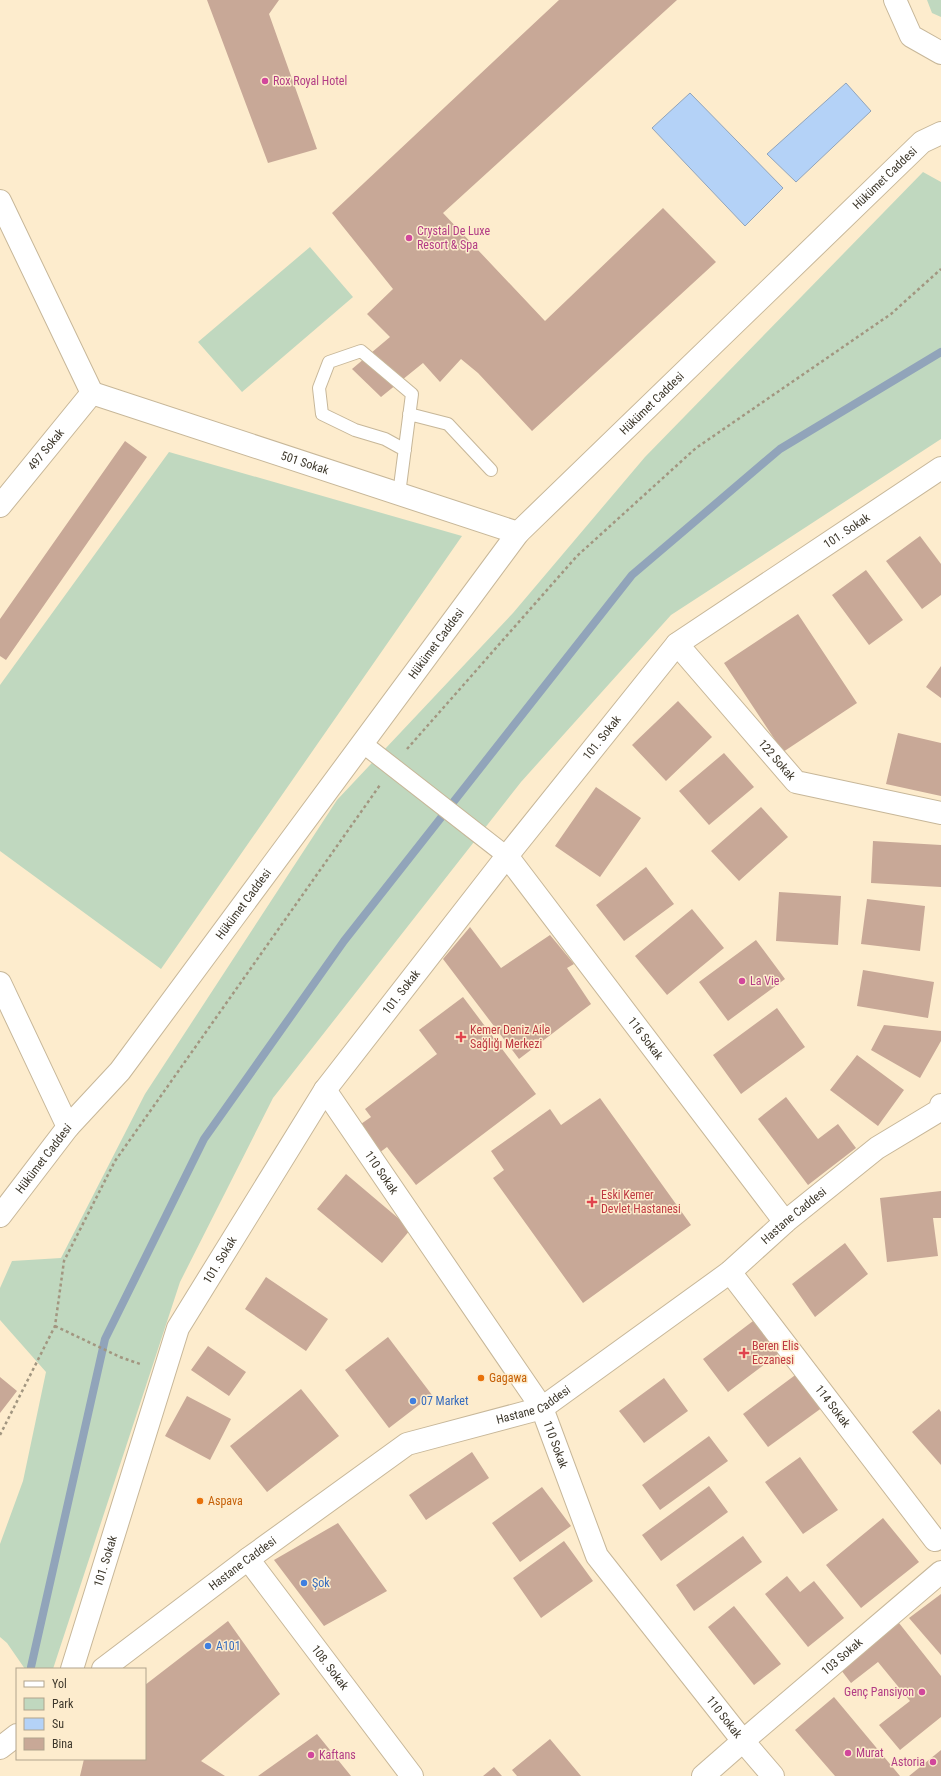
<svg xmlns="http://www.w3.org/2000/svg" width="941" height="1776" font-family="'Roboto Condensed',sans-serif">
  <rect width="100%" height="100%" fill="#fdeccd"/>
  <path fill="#c0d8bf" d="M927,0H941V17L932,13Z
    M923,172L941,182V439L671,615L521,782L273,1098L180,1282L53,1669H25L7,1643L0,1637V1544L23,1481L46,1372L0,1320V1288L12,1261L61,1258L145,1094L337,800L513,613L645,457Z
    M310,247L353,297L242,392L198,342Z
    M169,452L462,536L161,969L0,851V685Z"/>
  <path fill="#b4d2f7" stroke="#91a4ba" d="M846,83L871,111L796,182L767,154Z
    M690,93L783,188L745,226L652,128Z"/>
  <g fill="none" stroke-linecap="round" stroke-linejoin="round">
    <path stroke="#91a4ba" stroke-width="8" d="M31,1667L105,1339L204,1139L344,941L632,575L780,449L941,352"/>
  </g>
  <path fill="#c8a897" d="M207,0H279L269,14L317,149L268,163Z
    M559,0H677L443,213L545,321L663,208L716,262L532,431L478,373L461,359L440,382L423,363L381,397L352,369L390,337L367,314L393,289L332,213Z
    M125,441L147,457L6,660L0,656V619Z
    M920,536L941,564V595L922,609L886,561Z
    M866,570L903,620L869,645L832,595Z
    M798,614L857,703L783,752L724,663Z
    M941,666V698L926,687Z
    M678,701L712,737L666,781L632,745Z
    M898,733L941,743V796L886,784Z
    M724,753L754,787L709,825L679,791Z
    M596,787L641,818L600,877L555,846Z
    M761,807L788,837L739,881L711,851Z
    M873,841L941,845V887L871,883Z
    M646,867L674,904L624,941L596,905Z
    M779,892L841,896L838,945L776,941Z
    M867,899L925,906L920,951L861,944Z
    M692,909L724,948L667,995L635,956Z
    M470,927L501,968L550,935L574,964L567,968L591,1004L519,1059L443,959Z
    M756,940L785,979L728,1021L699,982Z
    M863,970L934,982L928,1018L857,1006Z
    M463,997L536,1094L416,1185L387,1147L379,1153L358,1126L371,1117L365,1109L437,1054L419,1030Z
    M777,1008L805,1047L741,1094L713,1055Z
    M884,1025L941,1031V1041L920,1078L871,1050Z
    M857,1055L904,1090L878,1126L830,1090Z
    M786,1097L818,1139L838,1124L856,1148L808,1185L758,1119Z
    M600,1098L691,1225L583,1303L493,1178L504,1170L491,1151L550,1109L561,1125Z
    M346,1174L411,1229L382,1263L317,1209Z
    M941,1191V1218H933L938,1256L887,1262L880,1198Z
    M845,1243L868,1274L815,1317L792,1284Z
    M266,1277L328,1319L306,1351L245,1309Z
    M757,1318L782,1351L728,1392L703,1359Z
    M388,1337L432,1395L389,1428L345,1370Z
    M208,1346L246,1372L229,1396L191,1370Z
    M798,1373L823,1407L768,1447L743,1414Z
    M0,1377L17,1391L0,1413Z
    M664,1378L688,1411L644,1443L619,1411Z
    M301,1389L339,1436L267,1492L230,1446Z
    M187,1396L231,1419L210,1460L165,1436Z
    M939,1409L941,1412V1465L912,1432Z
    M709,1436L728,1461L660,1510L642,1485Z
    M472,1452L489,1478L426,1520L409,1495Z
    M800,1457L838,1510L803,1534L765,1482Z
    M709,1486L728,1512L661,1561L642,1535Z
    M542,1487L571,1526L520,1562L492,1523Z
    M883,1518L919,1562L861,1608L826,1565Z
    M338,1523L387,1591L324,1626L274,1560Z
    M743,1536L762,1562L694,1611L676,1585Z
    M564,1541L593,1581L541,1618L513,1578Z
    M787,1576L800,1592L814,1581L844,1618L808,1647L765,1594Z
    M941,1594V1655L909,1618Z
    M734,1606L781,1664L754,1685L708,1627Z
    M228,1621L280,1694L201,1761L225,1776H80L84,1759H145V1685Z
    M899,1623L941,1676V1717L900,1750L879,1725L910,1701L878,1662L851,1683L841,1670Z
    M834,1697L900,1776H835L795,1730Z
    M317,1734L351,1776H258Z
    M550,1739L581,1776H517L512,1770Z
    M941,1750V1776H909Z
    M494,1767L502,1776H483Z"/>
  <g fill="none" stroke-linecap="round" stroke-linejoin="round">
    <defs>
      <path id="service" d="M409,414L448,424L491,470
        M399,494L412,394L361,351L329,362L319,388L322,414L355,430L385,439L405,450"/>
      <path id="pedestrian" d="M362,743L507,856"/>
      <g id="minor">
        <path d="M0,201L92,393"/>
        <path id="s1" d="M92,393L518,533"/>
        <path id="s2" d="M0,506L92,393"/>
        <path id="s3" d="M677,644L796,782L941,813"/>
        <path id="s4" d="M507,856L785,1222"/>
        <path d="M0,983L68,1127"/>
        <path id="s5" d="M325,1090L542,1408L597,1556L743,1741L773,1776"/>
        <path id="s6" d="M730,1272L935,1540"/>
        <path id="s7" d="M248,1559L412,1776"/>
        <path id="s8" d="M72,1669L178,1328L325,1090L507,856L677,644L941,468"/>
        <path id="s9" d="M103,1669L248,1559L407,1444L542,1408L730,1272L785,1222L877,1148L940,1110L941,1105"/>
        <path id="s10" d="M743,1741L941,1572"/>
        <path d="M0,1748L17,1735"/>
      </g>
      <g id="tertiary">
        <path d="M895,0L911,36L941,53"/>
        <path id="s11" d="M0,1216L68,1127L120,1071L518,533L922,142L941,133"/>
        <path d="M703,1776L743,1741"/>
      </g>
    </defs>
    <use href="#service" stroke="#c7b799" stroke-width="14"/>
    <use href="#pedestrian" stroke="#c7b799" stroke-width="20"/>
    <use href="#minor" stroke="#c7b799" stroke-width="24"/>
    <use href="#tertiary" stroke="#c7b799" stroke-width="24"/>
    <path stroke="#a29680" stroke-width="2.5" stroke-dasharray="3 3" stroke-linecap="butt" d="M407,749L577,556L696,448L891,314L941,269
      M55,1326L120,1357L140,1364
      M0,1435L55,1326L64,1261L115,1161L380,785"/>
    <use href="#service" stroke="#fff" stroke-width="12"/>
    <use href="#pedestrian" stroke="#fff" stroke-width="18"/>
    <use href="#minor" stroke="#fff" stroke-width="22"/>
    <use href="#tertiary" stroke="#fff" stroke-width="22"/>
  </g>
  <g fill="#d1479c" stroke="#fdeccd" stroke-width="1.5">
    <circle cx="265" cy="81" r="4"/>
    <circle cx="409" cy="238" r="4"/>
    <circle cx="742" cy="981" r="4"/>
    <circle cx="922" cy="1692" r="4"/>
    <circle cx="848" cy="1753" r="4"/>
    <circle cx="311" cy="1755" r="4"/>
    <circle cx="933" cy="1762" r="4"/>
  </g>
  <g fill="#e0444e" stroke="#fdeccd" stroke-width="1.5">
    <path d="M459 1031h4v4h4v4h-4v4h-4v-4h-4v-4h4z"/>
    <path d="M590 1196h4v4h4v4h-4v4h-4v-4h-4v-4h4z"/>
    <path d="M742 1347h4v4h4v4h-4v4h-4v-4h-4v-4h4z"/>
  </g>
  <g fill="#e8710a" stroke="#fdeccd" stroke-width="1.5">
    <circle cx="481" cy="1378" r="4"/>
    <circle cx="200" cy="1501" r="4"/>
  </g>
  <g fill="#3f7fe0" stroke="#fdeccd" stroke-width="1.5">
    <circle cx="413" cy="1401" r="4"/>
    <circle cx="304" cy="1583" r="4"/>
    <circle cx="208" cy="1646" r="4"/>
  </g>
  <g text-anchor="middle" stroke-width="3" stroke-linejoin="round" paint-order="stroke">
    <g font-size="12" fill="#b23c85" stroke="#fdeccd" text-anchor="start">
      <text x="273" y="85">Rox Royal Hotel</text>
      <text x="417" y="235">Crystal De Luxe<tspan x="417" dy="14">Resort &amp; Spa</tspan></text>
      <text x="750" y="985">La Vie</text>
      <text x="914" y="1696" text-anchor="end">Genç Pansiyon</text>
      <text x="856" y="1757">Murat</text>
      <text x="319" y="1759">Kaftans</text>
      <text x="925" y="1766" text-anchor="end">Astoria</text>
    </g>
    <g font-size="12" fill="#3e382c" stroke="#fdeccd">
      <text dy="4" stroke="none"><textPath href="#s11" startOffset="1368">Hükümet Caddesi</textPath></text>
      <text dy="4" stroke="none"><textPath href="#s11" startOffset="1044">Hükümet Caddesi</textPath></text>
      <text dy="4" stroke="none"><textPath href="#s2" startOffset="73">497 Sokak</textPath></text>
      <text dy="4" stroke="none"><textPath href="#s1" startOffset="224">501 Sokak</textPath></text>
      <text dy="4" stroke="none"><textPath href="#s8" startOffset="1409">101. Sokak</textPath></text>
      <text dy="4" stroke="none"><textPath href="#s11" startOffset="720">Hükümet Caddesi</textPath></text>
      <text dy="4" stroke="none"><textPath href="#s8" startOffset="1085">101. Sokak</textPath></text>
      <text dy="4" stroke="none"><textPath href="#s3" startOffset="153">122 Sokak</textPath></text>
      <text dy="4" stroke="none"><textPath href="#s11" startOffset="396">Hükümet Caddesi</textPath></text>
      <text dy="4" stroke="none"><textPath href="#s8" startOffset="761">101. Sokak</textPath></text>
      <text dy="4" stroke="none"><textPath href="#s4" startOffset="229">116 Sokak</textPath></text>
      <text dy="4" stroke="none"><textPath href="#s11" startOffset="72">Hükümet Caddesi</textPath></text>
      <text dy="4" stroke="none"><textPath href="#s5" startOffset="100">110 Sokak</textPath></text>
      <text dy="4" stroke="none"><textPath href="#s9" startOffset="835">Hastane Caddesi</textPath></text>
      <text dy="4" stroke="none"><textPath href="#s8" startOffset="437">101. Sokak</textPath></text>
      <text dy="4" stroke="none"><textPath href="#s9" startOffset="511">Hastane Caddesi</textPath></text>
      <text dy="4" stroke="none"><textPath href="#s6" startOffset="169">114 Sokak</textPath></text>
      <text dy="4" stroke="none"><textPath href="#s5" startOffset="424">110 Sokak</textPath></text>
      <text dy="4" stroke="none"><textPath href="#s8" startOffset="113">101. Sokak</textPath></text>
      <text dy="4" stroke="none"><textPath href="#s9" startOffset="175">Hastane Caddesi</textPath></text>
      <text dy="4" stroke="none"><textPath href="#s10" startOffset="130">103 Sokak</textPath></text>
      <text dy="4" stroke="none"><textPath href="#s7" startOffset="136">108. Sokak</textPath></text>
      <text dy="4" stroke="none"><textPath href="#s5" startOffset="748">110 Sokak</textPath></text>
    </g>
    <g font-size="12" fill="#be3a42" stroke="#fdeccd" text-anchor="start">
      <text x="470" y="1034">Kemer Deniz Aile<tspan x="470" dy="14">Sağlığı Merkezi</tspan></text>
      <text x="601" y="1199">Eski Kemer<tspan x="601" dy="14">Devlet Hastanesi</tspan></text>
      <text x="752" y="1350">Beren Elis<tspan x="752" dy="14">Eczanesi</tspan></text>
    </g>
    <g font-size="12" fill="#c56008" stroke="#fdeccd" text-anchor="start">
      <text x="489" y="1382">Gagawa</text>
      <text x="208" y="1505">Aspava</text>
    </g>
    <g font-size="12" fill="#366cbe" stroke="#fdeccd" text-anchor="start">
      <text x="421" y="1405">07 Market</text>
      <text x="312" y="1587">Şok</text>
      <text x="216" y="1650">A101</text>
    </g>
  </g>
  <rect x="16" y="1668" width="130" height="92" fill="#fdeccd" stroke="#b1a48d"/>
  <rect x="24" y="1681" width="20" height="6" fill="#ffffff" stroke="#b1a48d"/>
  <text x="52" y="1688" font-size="12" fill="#3e382c">Yol</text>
  <rect x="24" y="1698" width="20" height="12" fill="#c0d8bf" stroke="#b1a48d"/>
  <text x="52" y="1708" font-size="12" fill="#3e382c">Park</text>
  <rect x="24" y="1718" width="20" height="12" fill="#b4d2f7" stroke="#b1a48d"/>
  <text x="52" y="1728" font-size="12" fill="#3e382c">Su</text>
  <rect x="24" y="1738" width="20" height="12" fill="#c8a897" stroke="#b1a48d"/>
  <text x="52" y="1748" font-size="12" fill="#3e382c">Bina</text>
</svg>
